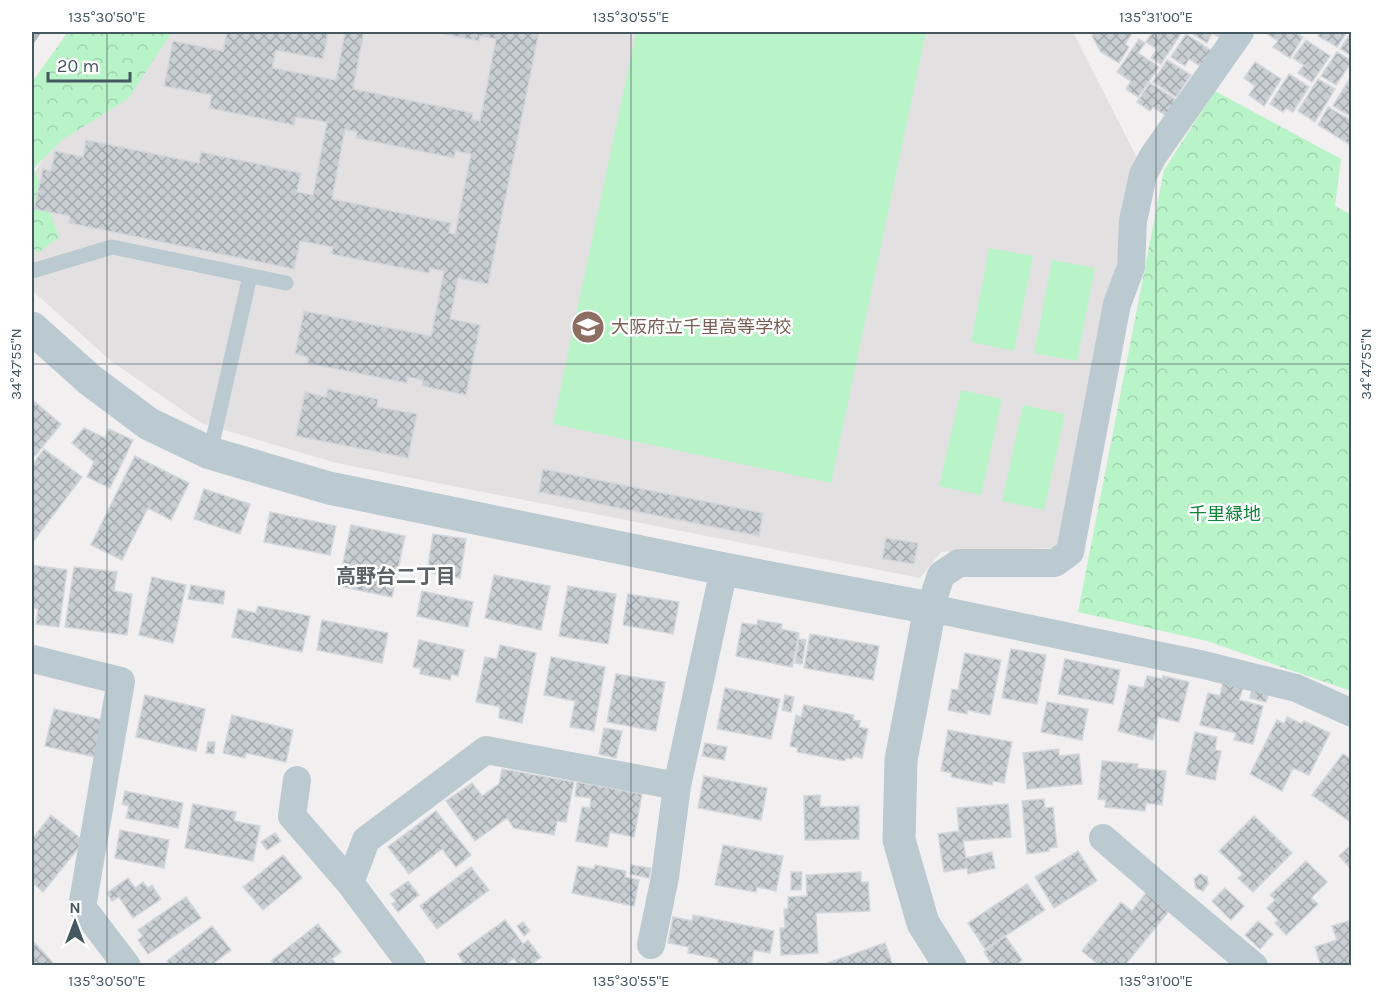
<svg xmlns="http://www.w3.org/2000/svg" width="1383" height="997" font-family="Karla,'Noto Sans JP',sans-serif">
  <defs>
    <pattern id="forest-crowns" width="20" height="18" patternUnits="userSpaceOnUse" patternTransform="scale(1.5)"><rect width="20" height="18" fill="#b9f4c8"/><path d="M2 6a3 3 0 1 1 6 0M12 15a3 3 0 1 1 6 0" fill="none" stroke="#a0d3ae"/></pattern>
    <pattern id="building-cross-hatch" width="8" height="8" patternUnits="userSpaceOnUse" patternTransform="scale(1.5)"><rect width="8" height="8" fill="#c9ced3"/><path d="M0 0l8 8M0 8l8-8" fill="none" stroke="#a5aaae"/></pattern>
  </defs>
  <rect width="100%" height="100%" fill="#f2eff0"/>
  <path fill="#e3e0e2" d="M144,32H1073L1138,160L1058,548L941,552L920,578L336,463L201,423L111,361L35,293L32,288V177L48,151Z"/>
  <path fill="url(#forest-crowns)" d="M68,32H172L128,99L62,140L34,168L59,237L38,253L32,248V82Z
    M1215,91L1341,159L1335,206L1352,215L1351,691L1207,641L1078,612L1164,170Z"/>
  <path fill="#b9f4c8" d="M636,32H926L831,483L553,424Z
    M989,248L1033,256L1014,351L971,342Z
    M1052,260L1095,268L1077,361L1034,353Z
    M961,390L1002,399L981,495L939,486Z
    M1023,405L1065,414L1044,510L1002,501Z"/>
  <path fill="url(#building-cross-hatch)" stroke="#d3d7dc" stroke-width="1.5" fill-rule="evenodd" d="M227,32H328L323,59L276,50L272,68L336,80L345,32H364L353,89L473,113L472,119L480,121L496,39L480,36L479,41L433,32H539L488,284L458,278L450,319L480,325L466,395L422,386L423,380L408,377L407,383L307,363L308,357L295,354L304,311L431,336L444,271L430,268L429,273L331,254L333,247L300,241L294,269L69,223L70,216L34,209L43,169L51,171L55,151L83,157L86,140L199,163L201,152L301,173L297,192L313,195L327,122L296,117L294,125L209,108L212,95L164,86L173,41L223,51ZM345,129L357,132L356,138L454,158L456,151L471,154L455,234L449,233L451,223L332,199Z
    M1095,32H1133L1125,44L1129,47L1119,63L1101,52L1092,36Z
    M1153,32H1182L1161,64L1151,58L1157,49L1146,42Z
    M1189,32H1227L1222,39L1212,33L1207,43Z
    M1267,32H1295L1303,37L1290,58L1273,47L1278,41L1266,33Z
    M1321,32H1347L1337,47L1318,36Z
    M1351,33L1352,34V56L1340,49Z
    M1186,34L1212,51L1202,67L1189,59L1185,66L1171,57Z
    M1139,39L1145,43L1138,53L1159,67L1138,97L1126,89L1131,81L1117,72Z
    M1306,40L1330,56L1312,82L1298,73L1304,65L1293,58Z
    M1337,52L1352,61L1336,85L1321,76Z
    M1167,60L1191,75L1176,97L1153,82Z
    M1255,62L1281,79L1264,106L1249,95L1255,86L1244,78Z
    M1289,74L1309,87L1293,112L1286,108L1283,112L1270,104Z
    M1351,76H1352V117L1333,106Z
    M1318,79L1335,89L1315,122L1298,111Z
    M1150,83L1178,101L1168,117L1153,107L1150,111L1137,102Z
    M1328,107L1352,121V146L1318,125Z
    M328,389L378,399L377,407L417,414L408,458L296,436L305,392L326,397Z
    M35,402L61,424L35,456L32,453V407Z
    M84,428L105,438L109,429L133,440L110,488L87,477L94,462L72,443Z
    M44,449L82,477L32,543V465Z
    M135,456L189,483L171,520L148,508L122,560L91,545Z
    M543,469L763,513L759,536L539,492Z
    M204,489L250,504L240,534L194,519Z
    M270,512L336,526L330,555L264,542Z
    M351,525L405,536L392,597L338,586Z
    M433,534L466,539L460,578L427,572Z
    M886,538L918,543L914,564L882,559Z
    M32,565L67,570L59,627L36,624L38,609L32,608Z
    M74,567L117,572L114,591L132,594L127,635L65,627Z
    M494,575L550,586L541,630L485,618Z
    M152,577L186,585L173,643L139,635Z
    M191,585L225,591L223,604L188,599Z
    M568,586L616,594L608,644L559,636Z
    M422,591L473,602L468,627L417,616Z
    M628,594L679,602L673,634L623,625Z
    M258,606L310,616L302,652L232,637L238,609L256,613Z
    M322,620L388,633L382,663L317,650Z
    M758,620L782,624L781,629L799,633L792,667L736,656L742,623L757,625Z
    M810,634L879,646L873,680L804,668Z
    M799,639L806,640L802,664L795,663Z
    M419,640L464,650L458,676L452,674L450,680L420,674L421,668L413,667Z
    M500,645L536,653L522,723L499,718L500,707L476,702L485,657L497,659Z
    M1011,649L1046,655L1037,704L1002,698Z
    M965,653L1001,660L990,715L967,710V714L948,710L952,689L958,690Z
    M551,657L605,667L594,731L570,727L575,701L544,695Z
    M1065,659L1120,670L1113,704L1058,694Z
    M616,674L665,682L656,731L607,722Z
    M1147,676L1162,679L1163,676L1189,682L1179,722L1158,717L1153,740L1118,731L1129,685L1144,688Z
    M1223,683L1243,688L1239,700L1263,706L1253,744L1234,740L1236,733L1200,725L1208,693L1220,696Z
    M725,688L780,699L771,739L717,729Z
    M1252,689L1269,693L1266,702L1250,698Z
    M145,695L205,709L196,751L136,737Z
    M785,695L794,697L791,712L782,710Z
    M1047,702L1088,709L1082,740L1041,732Z
    M804,705L854,715L853,720L860,721L859,727L868,729L862,758L853,756L852,759L846,758L845,761L797,752L798,748L790,746L796,715L801,717Z
    M54,709L103,720L95,757L45,746Z
    M232,715L293,730L286,762L246,753L245,758L223,753Z
    M1287,717L1302,724L1304,721L1330,733L1309,775L1293,768L1282,791L1250,774L1277,720L1284,724Z
    M604,728L622,731L616,758L599,754Z
    M948,730L1012,742L1004,783L993,781L992,785L951,777L952,773L941,771Z
    M1195,732L1217,737L1215,750L1221,751L1215,780L1186,774Z
    M208,742H215L214,754L206,753Z
    M705,743L727,747L724,760L702,756Z
    M1059,749V756L1079,754L1082,784L1027,789L1023,753Z
    M1343,754L1352,760V823L1312,795Z
    M1102,761L1138,764L1137,768L1166,771L1162,805L1146,803L1145,811L1105,807L1106,800L1098,799Z
    M502,769L574,782L566,822L557,821L554,835L514,828L507,818L475,841L446,801L472,783L482,796L499,784Z
    M704,776L767,788L761,820L698,808Z
    M577,782L642,794L634,837L610,832L607,847L576,841L582,807L590,808L591,798L575,796Z
    M125,791L183,803L178,828L126,818L129,806L122,804Z
    M820,795V807L859,806V839L805,840L804,796Z
    M1044,799L1045,808L1053,807L1057,847L1049,848V851L1027,854L1022,801Z
    M193,804L236,812L234,821L260,826L253,861L185,848Z
    M1008,804L1011,837L963,841L966,858L992,852L995,868L968,874L967,868L944,872L938,834L959,831L957,808Z
    M436,811L471,855L456,867L442,849L409,874L388,847Z
    M51,815L84,841L43,892L32,882V839Z
    M1254,816L1292,853L1253,892L1238,878L1243,874L1219,851Z
    M120,830L169,840L164,868L115,858Z
    M275,833L281,841L267,850L261,842Z
    M1352,844V870L1339,856Z
    M723,845L783,856L776,891L757,887L756,892L715,885Z
    M1078,851L1097,881L1054,908L1035,877Z
    M283,855L302,878L263,910L243,887Z
    M1306,861L1327,882L1311,898L1318,904L1286,935L1275,923L1278,920L1267,908L1275,900L1270,895Z
    M595,865L626,871L625,877L639,880L634,906L572,893L578,866L594,869Z
    M631,865L651,868L649,878L630,874Z
    M471,867L489,890L437,929L420,906Z
    M791,872H802L801,890H791Z
    M861,872V882H868L870,911L816,913L818,953L781,955L780,928H785L784,909H788V897L807,896L806,875Z
    M1200,874L1207,877L1208,884L1203,891L1196,888L1194,879Z
    M128,878L135,888L143,882L148,888L152,885L161,899L133,918L119,897L112,901L107,893Z
    M408,881L419,895L398,912L392,904L396,901L390,894Z
    M1027,884L1045,910L985,949L968,923Z
    M1225,888L1244,906L1231,920L1212,901Z
    M1146,893L1169,911L1124,966H1100L1082,951L1121,902L1132,911Z
    M186,897L201,918L148,954L138,940L143,936L138,930Z
    M693,915L774,931L770,953L754,950L751,966H718V959L688,953L689,947L668,943L673,917L692,921Z
    M505,920L523,944L528,940L541,957L529,966H519L514,958L504,966H458L463,962L458,954Z
    M1352,920V966H1321L1315,947L1337,940L1332,926Z
    M1258,921L1273,934L1260,949L1245,935Z
    M523,922L530,931L524,936L517,926Z
    M318,924L341,952L332,959L337,966H274L271,961Z
    M212,926L231,950L210,966H171L167,961Z
    M1005,936L1022,960L1014,966H993L984,952Z
    M34,942L56,966H32V945Z
    M885,943L893,966H819Z"/>
  <g fill="none" stroke-linecap="round" stroke-linejoin="round">
    <path stroke="#bbcad0" stroke-width="15" d="M32,271L112,247L286,283
      M210,453L250,276"/>
    <path stroke="#bbcad0" stroke-width="28" d="M1240,32L1153,156L1143,175L1133,221L1131,267L1117,304L1070,552L1055,563H959L941,575L930,608L1204,665L1296,688L1352,713
      M32,660L33,659L121,681L82,907L127,966
      M297,780L292,816L350,883L412,966
      M1103,838L1154,882L1254,966
      M350,883L366,840L486,750L677,786
      M651,945L665,877L677,786L724,569"/>
    <path stroke="#bbcad0" stroke-width="33" d="M32,328L90,380L149,424L210,453L329,488L724,569L930,608L901,760L899,840L923,923L950,966"/>
    <path stroke="#b1b6bb" stroke-width="4.5" d="M32,42L39,32"/>
  </g>
  <path fill="none" stroke="#45575f" stroke-width="1.5" stroke-opacity="0.45" d="M107,32V966M631,32V966M1156,32V966M32,364H1352"/>
  <defs>
    <symbol id="school-disc" viewBox="-11 -11 22 22"><circle r="9.5" fill="#8d6e63" stroke="#fff"/><path d="M0-5L7-2L0 1L-7-2ZM-4 1L0 2.5L4 1V4Q0 6-4 4Z" fill="#fff"/></symbol>
  </defs>
  <g fill-rule="evenodd">
    <use href="#school-disc" x="569" y="308" width="38" height="38"/>
  </g>
  <g text-anchor="middle" stroke-width="5" stroke-linejoin="round" paint-order="stroke">
    <g font-size="18" fill="#785e54" stroke="#fff" text-anchor="start">
      <text x="611" y="333">大阪府立千里高等学校</text>
    </g>
    <g font-size="18" fill="#0d8438" stroke="#fff">
      <text x="1225" y="520">千里緑地</text>
    </g>
    <g font-size="20" font-weight="bold" fill="#5b6165" stroke="#fff">
      <text x="396" y="583">高野台二丁目</text>
    </g>
  </g>
  <rect width="1383" height="997" fill="none" stroke="#ffffff" stroke-width="66"/>
  <g transform="translate(75 922)" stroke="#ffffff" stroke-width="4.5" paint-order="stroke">
  <path d="M0-4.5L10 22L0 15L-10 22Z" fill="#45575f"/>
  <text y="-9" font-size="16" font-weight="bold" text-anchor="middle" fill="#45575f">N</text>
  </g>
  <path d="M48 72v9h82v-9" fill="none" stroke="#45575f" stroke-width="3"/>
  <text x="57" y="72" font-size="18" fill="#45575f" stroke="#ffffff" stroke-width="4.5" paint-order="stroke">20 m</text>
  <rect x="33" y="33" width="1317" height="931" fill="none" stroke="#45575f" stroke-width="2"/>
  <g font-size="15" text-anchor="middle" fill="#45575f">
    <text x="107" y="22">135°30'50"E</text>
    <text x="631" y="22">135°30'55"E</text>
    <text x="1156" y="22">135°31'00"E</text>
    <text transform="translate(16 364) rotate(-90)" y="5">34°47'55"N</text>
    <text transform="translate(1366 364) rotate(-90)" y="5">34°47'55"N</text>
    <text x="107" y="986">135°30'50"E</text>
    <text x="631" y="986">135°30'55"E</text>
    <text x="1156" y="986">135°31'00"E</text>
  </g>
</svg>
